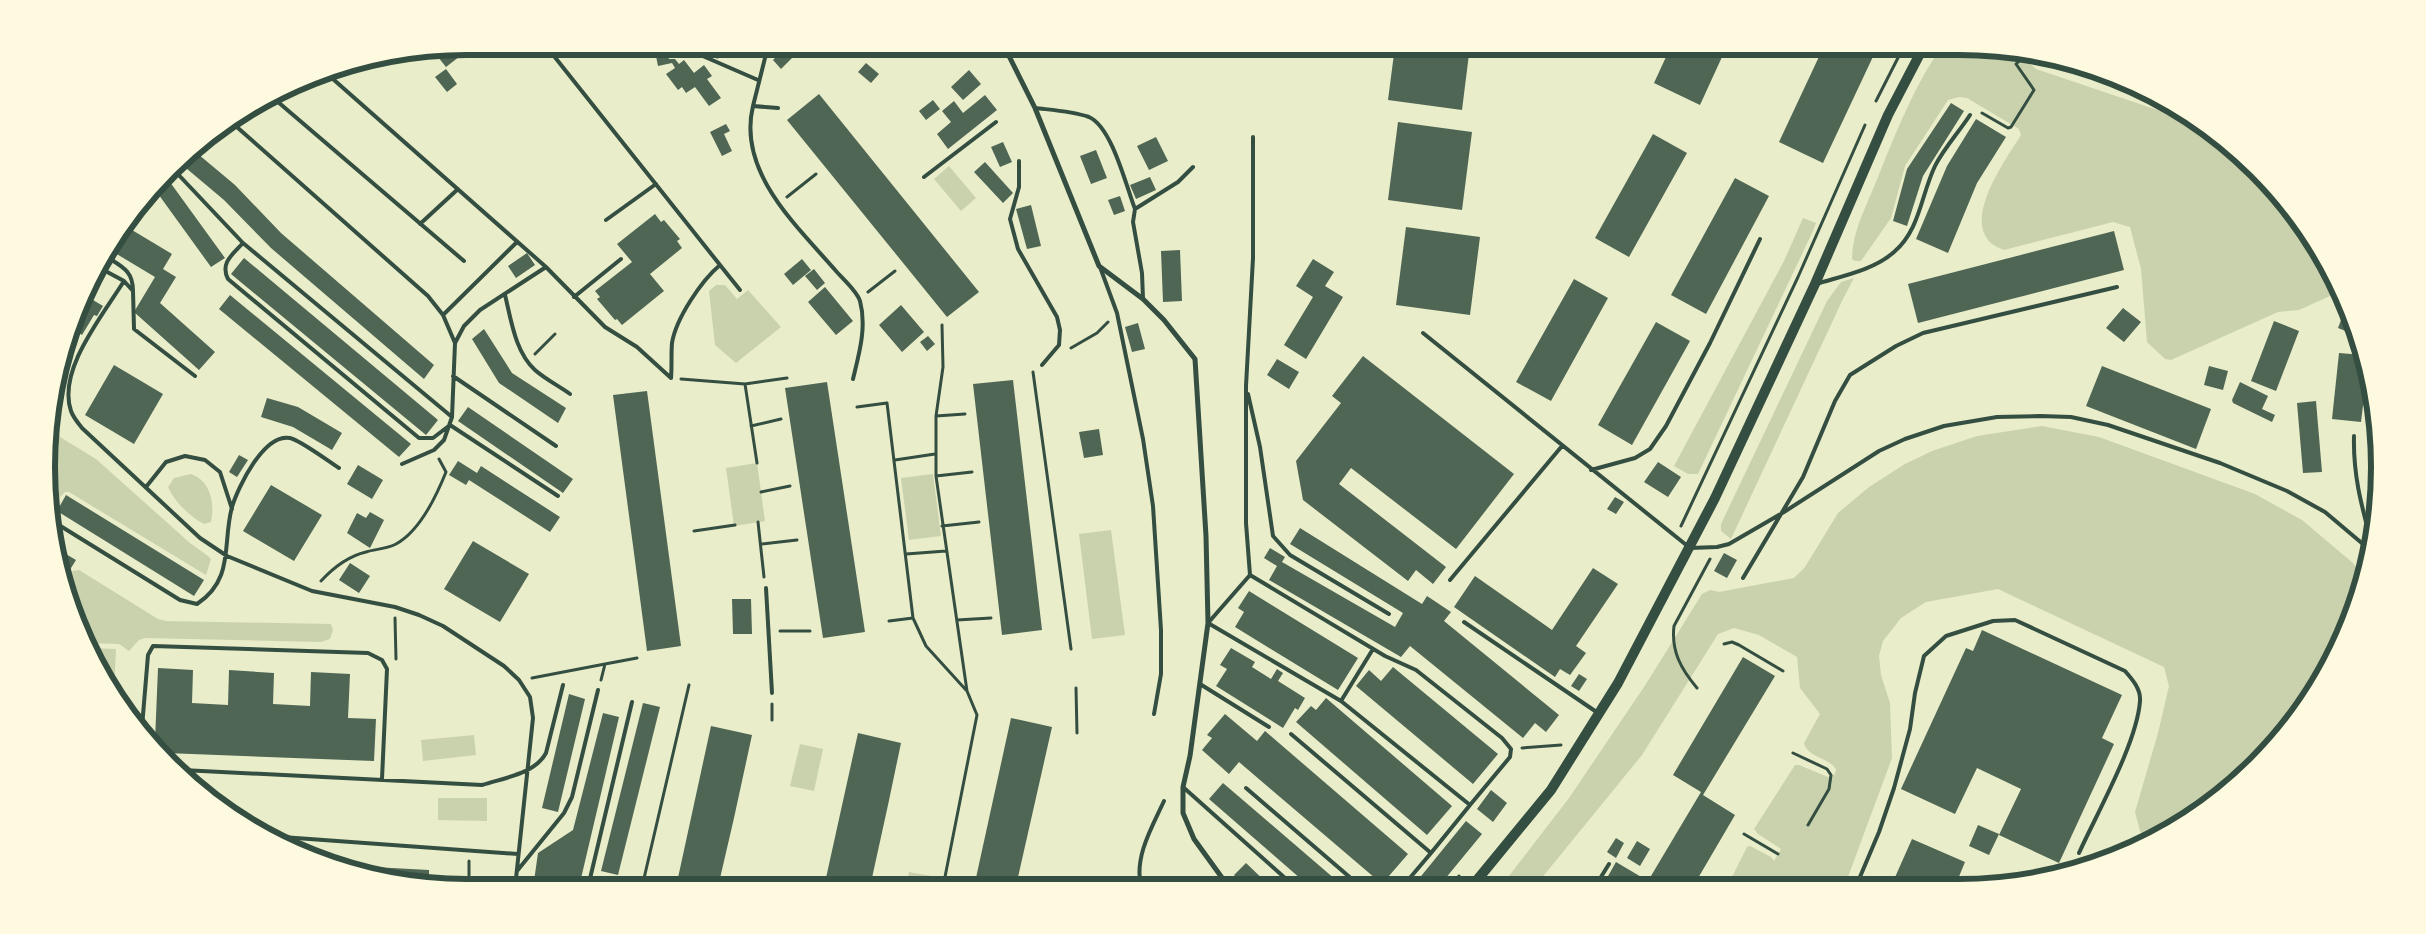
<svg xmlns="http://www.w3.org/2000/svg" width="2426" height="934" font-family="Commissioner,sans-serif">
  <rect width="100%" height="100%" fill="#e9edc9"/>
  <path fill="#cad2ad" d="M1942,46H1959L2020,54L2036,69L2202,125C2247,153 2297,211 2323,257C2330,268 2334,280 2339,292L2299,310L2278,312L2171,360L2165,359L2147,342L2141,269L2130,227L2113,222L2004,250C2000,248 1994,246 1991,243C1963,218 2006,159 2021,135L2019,129L1967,98L1959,97L1948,100L1905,166L1891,218L1861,261H1855L1852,259C1852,232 1866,207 1876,182C1895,135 1913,88 1942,46Z
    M949,166L976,198L961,211L934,179Z
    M1803,218L1816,223L1812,233L1698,474H1688L1674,466L1784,261Z
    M1854,278L1843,299L1731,539L1721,531V524L1827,301L1841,282Z
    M716,285H725L737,299L748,290L781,327L736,363L715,345L709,291Z
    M60,367L57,431L60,437L96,459L190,543L208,556L211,559L206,575L69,492H65L60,497L53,495L50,412Z
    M2042,426L2099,437L2255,494L2302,520L2353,563L2364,579L2323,678L2237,783L2149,842L2140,831L2135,812L2158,733L2169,686L2164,667L1998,589L1926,602L1901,618L1883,641L1879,656L1881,675L1890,703L1892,758L1845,885H1728L1747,847L1750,846L1771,857L1774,861L1781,849L1758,834L1754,829L1795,765H1799L1828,777L1835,774L1836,769C1828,757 1808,758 1804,743L1820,714L1800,688L1797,657L1759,635L1734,628L1718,634L1642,755L1536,885H1502L1569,798L1646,684L1702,594L1710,590L1719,592L1794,578L1805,567L1838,513L1869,487L1905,464L1932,451L1977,436Z
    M757,463L765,521L734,526L726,468Z
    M191,474C211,481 215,504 211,522L204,524C190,517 174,501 168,487L174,478Z
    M933,474L941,536L909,540L901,478Z
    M1111,530L1125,635L1092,639L1079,534Z
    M79,570L158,619L166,621L331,624L333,630L330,639L321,642L145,638L139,640L129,651L119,644L87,643L78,628L64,581L73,571Z
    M89,648L116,649L114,695Z
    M474,735L476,755L423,761L421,740Z
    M800,744L823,749L814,791L790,786Z
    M438,798H487V821L438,820Z
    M909,872L937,877L935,887H906Z"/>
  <path fill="#4f6655" d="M467,46H473L446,67L434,52Z
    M654,46H666L669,59H675L679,64L684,60L694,73L704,65L712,76L707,79L721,98L709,106L695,87L686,93L682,87L678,90L666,74L675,68L672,63L658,66Z
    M708,46H745L732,56L729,51L717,59Z
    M786,46H804L781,69L773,60Z
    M807,46H828L817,57Z
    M911,46H933L924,57Z
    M1395,46H1470L1462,110L1388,100Z
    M1671,46H1727L1700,105L1654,83Z
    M1824,46H1878L1823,163L1779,142Z
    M866,63L879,74L871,83L858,72Z
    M446,69L457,84L447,92L435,77Z
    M969,70L981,84L963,100L951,87Z
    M819,94L979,292L947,317L787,120Z
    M985,95L997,110L948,149L937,134L951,122L942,111L954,101L963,113Z
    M933,100L940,109L926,120L919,111Z
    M1951,103L1964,111L1923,176L1907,226L1893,221L1907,169Z
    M1976,119L2006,137L1977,183L1948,253L1916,239L1947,166Z
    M1398,122L1472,132L1462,210L1388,200Z
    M726,124L730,131L724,134L732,151L722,156L710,132Z
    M1653,134L1687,153L1629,257L1595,238Z
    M1156,137L1168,161L1149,170L1137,146Z
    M1003,142L1012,162L1000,167L991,147Z
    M192,149L235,185L281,233L434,365L424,379L271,248L224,200L180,163Z
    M1096,150L1107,178L1091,184L1080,156Z
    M985,162L1013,193L1003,203L974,172Z
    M1150,177L1156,190L1136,199L1130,185Z
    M167,178L225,258L211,267L156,191Z
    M1735,178L1769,196L1706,314L1671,295Z
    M1120,196L1125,211L1114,215L1108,200Z
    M1031,205L1041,246L1027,249L1016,209Z
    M655,214L661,222L664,220L680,239L677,241L682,248L650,274L664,291L622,325L617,319L615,320L597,299L600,297L595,291L632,262L617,244Z
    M127,227L172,254L163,269L176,277L160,303L215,352L199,370L134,312L155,277L110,250Z
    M1406,227L1480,237L1470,315L1396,305Z
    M2114,231L2124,270L1918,323L1908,284Z
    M1180,250L1182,301L1163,302L1161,251Z
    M527,253L535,265L516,278L508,266Z
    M244,258L438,420L426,435L231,274Z
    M802,259L811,270L793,285L784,274Z
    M1313,259L1334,272L1325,286L1343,297L1306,359L1284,345L1313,297L1296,286Z
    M814,269L825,283L817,290L805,276Z
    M1574,279L1608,298L1551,401L1516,382Z
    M825,287L853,321L836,335L808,302Z
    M230,295L411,444L399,457L219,309Z
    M88,297L103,306L97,316L94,315L82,335L79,333L69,349L65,347L69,331L80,306L82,307Z
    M901,305L924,332L902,352L879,325Z
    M2346,307L2358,332V336L2338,328Z
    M2123,308L2141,322L2124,342L2106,328Z
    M2274,321L2299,331L2276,391L2251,381Z
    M1656,322L1690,341L1632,445L1598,425Z
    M1138,323L1145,349L1132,352L1125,327Z
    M484,329L512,373L566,408L558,423L499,383L472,339Z
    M928,336L935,344L927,351L920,342Z
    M2339,353L2363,355L2367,372L2361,422L2332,419Z
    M1363,356L1514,474L1456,549L1351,468L1339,484L1446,567L1433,584L1416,570L1408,581L1303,500L1296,461L1341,403L1332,396Z
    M1277,359L1299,372L1289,389L1267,375Z
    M114,365L163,394L134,444L85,415Z
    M2102,366L2211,409L2196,449L2086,406Z
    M2209,366L2228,371L2223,390L2204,385Z
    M1013,380L1042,630L1002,635L973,384Z
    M827,382L865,632L823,638L785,388Z
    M2240,382L2268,396L2262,409L2275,415L2272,422L2233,403L2232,400Z
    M647,391L681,646L647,651L613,395Z
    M267,398L298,407L342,433L332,450L293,427L261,417Z
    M2316,401L2322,472L2303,473L2297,403Z
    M468,407L573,479L563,493L458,421Z
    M1099,429L1103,455L1084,458L1079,432Z
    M2377,436L2378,476H2377L2371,437Z
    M239,455L248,460L237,477L229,472Z
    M458,461L477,473L481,466L560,517L550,532L469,480L466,485L449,475Z
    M1658,462L1681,477L1668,497L1644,482Z
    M358,465L383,480L372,499L347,484Z
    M271,485L322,515L294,561L243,531Z
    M66,495L204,580L194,596L57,511Z
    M1615,497L1624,502L1616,514L1607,509Z
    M370,512L384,520L370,548L347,533L357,513L366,518Z
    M1300,528L1422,604L1427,596L1451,612L1444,621L1559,715L1546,732L1535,723L1523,738L1410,646L1401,657L1269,580L1277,566L1264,558L1270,548L1285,557L1282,562L1395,627L1403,613L1290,544Z
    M473,541L529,574L500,622L444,589Z
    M54,547L76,560L66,576L62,573Z
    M1724,553L1737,560L1727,578L1714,571Z
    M350,563L370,576L359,593L339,580Z
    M1593,568L1618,584L1576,646L1586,653L1570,675L1560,669L1555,677L1454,607L1475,576L1552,630Z
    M1249,591L1358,658L1338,690L1235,627L1244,612L1238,608Z
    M732,599H751L752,634H733Z
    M1982,630L2122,695L2102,738L2114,744L2059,863L1999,835L2021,789L1977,768L1955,814L1901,789L1966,648L1973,651Z
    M1231,648L1255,662L1252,667L1271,679L1277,669L1283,673L1278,681L1305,698L1298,710L1295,708L1283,728L1216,686L1227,669L1220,665Z
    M1743,657L1775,676L1703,795L1735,815L1694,885H1603L1616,862L1648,881L1701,792L1673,775Z
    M1393,667L1498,754L1473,784L1356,686L1369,670L1381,681Z
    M158,668L193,670L192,703L228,705L229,670L274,673L273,704L310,706L311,672L350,674L348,718L376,719L374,761L166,753L155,741Z
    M1579,674L1587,679L1579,691L1571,686Z
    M569,694L585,699L558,812L542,808Z
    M1326,698L1452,806L1427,835L1296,722L1311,706L1316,710Z
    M643,703L660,707L618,875L601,871Z
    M603,713L619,717L579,887L533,888L538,853L573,830Z
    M1225,714L1257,741L1265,731L1408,854L1382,884L1239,762L1229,774L1202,750L1212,738L1207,735Z
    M1011,718L1052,727L1016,886L974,887Z
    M711,726L752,735L734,818L718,887H676Z
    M858,733L901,743L888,805L870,887H824Z
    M1223,783L1343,886H1309L1209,799Z
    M1491,790L1507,803L1493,822L1477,809Z
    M1466,821L1482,834L1440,885L1413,886Z
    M1978,825L1999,834L1989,855L1969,846Z
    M1616,838L1624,843L1616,858L1607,852Z
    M1912,839L1965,862L1956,884H1892Z
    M1637,841L1650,849L1640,866L1627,858Z
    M1246,863L1270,886H1245L1234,875Z
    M336,865L429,870V883L358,873Z"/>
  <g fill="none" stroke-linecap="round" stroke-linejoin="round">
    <path stroke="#344e41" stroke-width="3" d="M1876,101L1904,46
      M1982,113L2008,128L2011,127L2034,90L2016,64L2026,55
      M787,197L816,174
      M868,292L895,271
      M942,325L943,367L936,416V476L967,691L977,715L943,887
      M1071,348L1097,333L1108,322
      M535,354L555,334
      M1033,372L1071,649
      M681,379L745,384L787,378
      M745,384L757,463
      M857,407L887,403L913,618L926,646L966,690
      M936,416L965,414
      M751,426L781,419
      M895,460L935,454
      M936,476L972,472
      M761,492L790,486
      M758,522L764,577
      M942,526L979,522
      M1681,526L1798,277L1865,125
      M694,531L735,525
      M761,544L797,540
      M906,554L946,551
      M321,581C333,568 349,556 366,552C375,549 387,549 396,544C420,531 436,497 446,472L439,459
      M395,618L396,659
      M957,620L991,618
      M889,621L913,618
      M780,631H810
      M1724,644L1732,642L1739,645L1783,671
      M532,678L605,664
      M601,680L605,664L637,658
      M1076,688L1077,733
      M1697,688C1681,669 1671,651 1674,626L1710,559
      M772,720V704
      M1522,748L1561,745
      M1793,753L1827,769L1831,775L1829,789L1808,825
      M1744,834L1778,854
      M469,861V888
      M1452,885L1459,876
      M642,887L689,685"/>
    <path stroke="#344e41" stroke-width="4" d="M546,46L720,265C702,280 676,318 672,343C671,354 672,367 671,378
      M682,47L758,80
      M325,72L546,267L605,327L637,347L671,378
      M271,96L464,261
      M753,106L768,46
      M778,108L753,106C737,172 797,226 836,271C843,279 857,291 860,301C867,327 859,354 853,379
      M1035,108C1052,110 1072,111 1089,117C1112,127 1126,186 1135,209
      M238,128L428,296L443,315L517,242
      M1253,137V258L1246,386V523L1250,575L1208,623L1341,701L1470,805L1431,853
      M1019,161V187L1010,219L1018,249L1057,317L1060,330L1059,345L1042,365
      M174,170L243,243L452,417
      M924,177L996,122
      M606,220L656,184
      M420,224L458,189
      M243,243C232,255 220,263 228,279L419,438H433L450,425L558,496
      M104,255C120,266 133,269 133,291
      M720,265L740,290
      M98,267L124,281C103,315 57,370 71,411C73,417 78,423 82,428L200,538L227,556L312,591L395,607L419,615L443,626L504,666L519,680L530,697L533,718L515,888
      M1100,267L1117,313L1143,439L1153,506L1161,630V674L1154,714
      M124,281L133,291L134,329L195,376
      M1816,284C1842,276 1874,270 1894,252C1920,230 1921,195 1935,166C1944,148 1959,132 1970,115
      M505,295C511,319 515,352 535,370C545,379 559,386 570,394
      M574,297L621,259
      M1143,299L1142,273L1133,222L1135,209L1178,182L1193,167
      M443,315L455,343
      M1423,333L1690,548L1717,547L1729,544L1784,512L1879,451L1905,439L1944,426L1997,417L2040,416L2071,417L2108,425L2220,463L2287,491L2325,512L2370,550
      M453,376L556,446
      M1248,394L1260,447L1273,536L1290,555L1389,614
      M2354,436C2353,474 2361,504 2371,541
      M402,464L434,450L444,440L452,417L455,343L464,326L480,310L546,267
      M1591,470L1635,458L1650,449L1666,426L1710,343L1760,239
      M146,487L166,462L185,456L205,460L220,472L232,509
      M54,522L180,600L197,604C235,579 222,543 232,507C238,487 264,433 290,438C300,440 328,461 339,468
      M1250,575L1385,656L1416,670L1502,738L1511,749L1510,757L1470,805
      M1743,578L1803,477L1835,401L1850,375L1896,346L1923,333L2117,287
      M1450,580L1562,446
      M766,588L772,693
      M1464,622L1598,713
      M1200,684L1269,727
      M1341,701L1373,649
      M142,727L148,655L153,646L368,653L382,660L387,669L382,779
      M1291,734L1431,853L1403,886
      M182,770L482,785C503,778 535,774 546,753L563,685
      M1183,787L1294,886
      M1246,788L1360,886
      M268,836L518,854
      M517,871L564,813L572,797L598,690
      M1044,883L1051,886
      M1857,884L1879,832L1894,788L1910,729L1915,693L1924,656L1946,636L1993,621L2015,620L2125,671C2132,679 2141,689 2140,701C2137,743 2097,813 2079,853
      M1596,885L1609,864
      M1141,886C1134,857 1152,827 1164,801
      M588,887L632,702"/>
    <path stroke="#344e41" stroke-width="5" d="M1004,46L1035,108L1099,266L1143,299L1164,320L1195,359L1206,536L1208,623L1190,756L1183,787V813L1194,839L1228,886"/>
    <path stroke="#344e41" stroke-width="10" d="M1473,885L1551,790L1618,683L1715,498L1815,284L1888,115L1924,46"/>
  </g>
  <path d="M0 0H2426V934H0ZM467 55H1959A412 412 0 0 1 2371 467V467A412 412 0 0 1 1959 879H467A412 412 0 0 1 55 467V467A412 412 0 0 1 467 55Z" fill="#fefae0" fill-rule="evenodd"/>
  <path fill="none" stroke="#344e41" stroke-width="6" d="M467 55H1959A412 412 0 0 1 2371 467V467A412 412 0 0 1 1959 879H467A412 412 0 0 1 55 467V467A412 412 0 0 1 467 55Z"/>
</svg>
